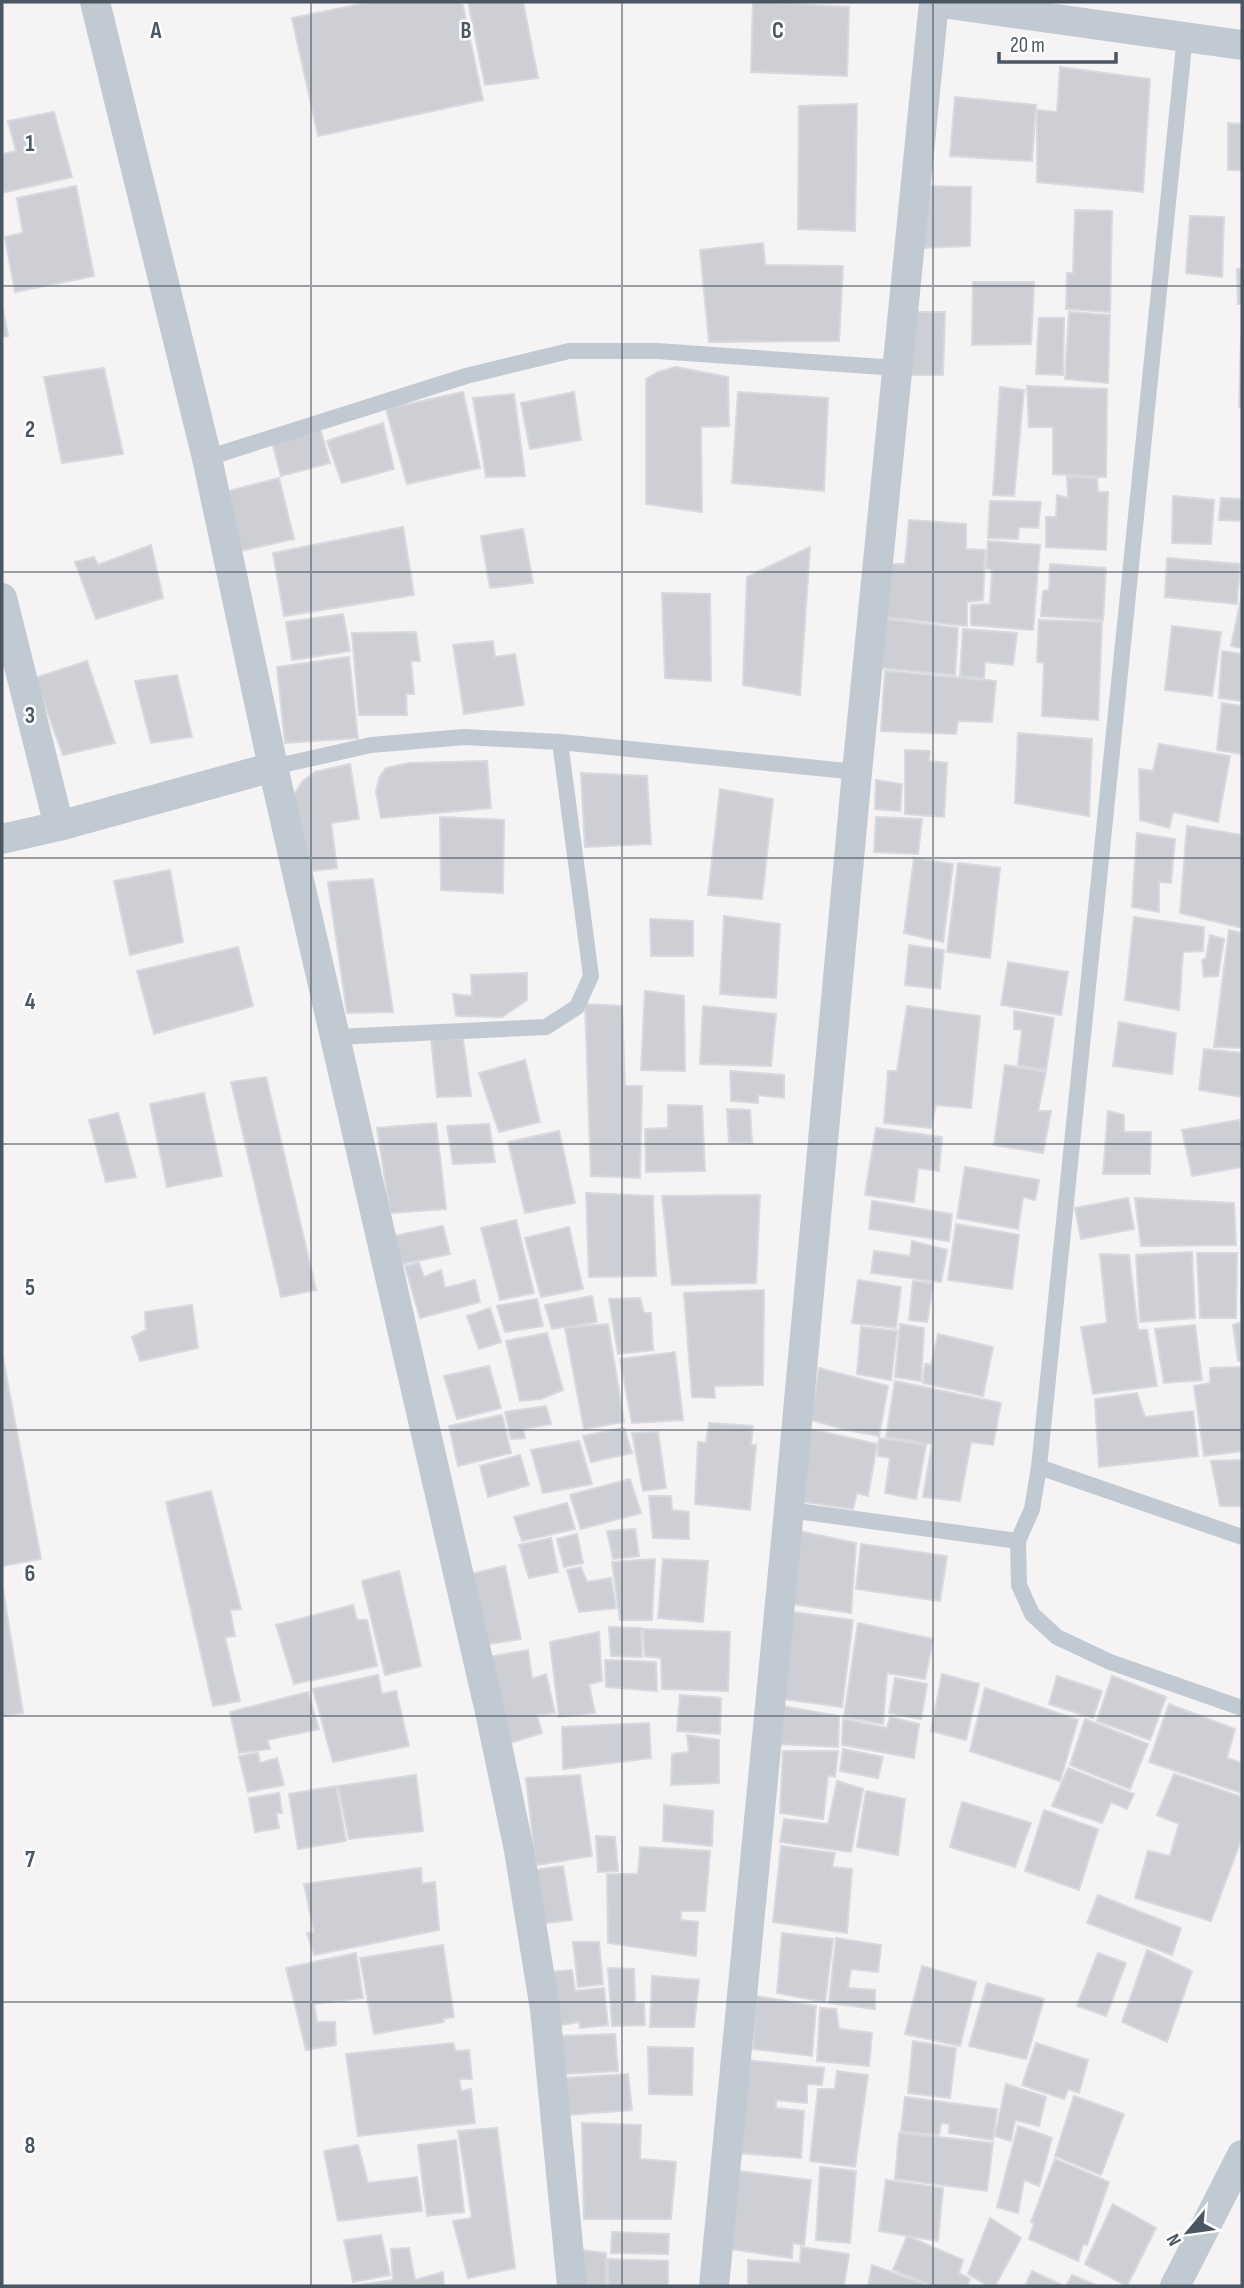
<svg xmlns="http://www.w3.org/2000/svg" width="1244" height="2288" font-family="'Sofia Sans Condensed',sans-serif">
  <rect width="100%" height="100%" fill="#f5f3f3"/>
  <path fill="#cdcfd5" stroke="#d7d9de" stroke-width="2" d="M371,2H462L483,100L318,136L292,18Z
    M468,2H523L538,78L485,85Z
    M753,2L849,7L847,76L751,72Z
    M1060,67L1150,79L1143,192L1037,182V110L1057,112Z
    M955,97L1036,105L1032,161L950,156Z
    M857,104L855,231L798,229L799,106Z
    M54,112L72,177L2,193V154L16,151L8,121Z
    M1228,123L1242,124V170H1228Z
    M76,186L94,276L15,292L5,237L23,233L17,198Z
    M922,186L971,187L970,246L921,248Z
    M1075,210L1112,211L1110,312L1066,309L1067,273H1073Z
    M1190,216L1224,217L1222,277L1186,273Z
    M763,243L765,265L843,266L839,341L709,342L700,250Z
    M1237,269H1242V304H1238Z
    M973,282H1034L1031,344L972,345Z
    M2,305L8,336L2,337Z
    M906,312H945L943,375H902Z
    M1069,312L1110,315L1108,383L1065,379Z
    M1039,318H1064L1063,375L1036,374Z
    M1241,339H1242V407H1239Z
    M676,367L728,377L729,426L701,427L702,512L646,504V379L658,372Z
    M104,368L123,454L62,463L44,377Z
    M1027,386L1107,389L1106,477L1053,474V427H1029Z
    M1000,387L1024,390L1014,496L993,495Z
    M463,392L480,468L407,484L386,409Z
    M574,392L581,440L530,449L521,403Z
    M738,392L828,398L824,491L732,483Z
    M514,394L525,476L486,477L473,398Z
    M383,423L394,469L342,483L327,441Z
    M320,428L330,463L281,476L272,442Z
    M1067,477L1097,478L1098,492H1108L1106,550L1046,547V517H1056L1057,495L1068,498Z
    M279,478L294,539L240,551L225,492Z
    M1173,496L1214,500L1211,544L1172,543Z
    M1221,498L1242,499V521L1219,520Z
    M990,501L1041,502L1038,528L1019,527L1018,539L988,538Z
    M909,520L966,524V549L985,550L983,600L967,602V626L886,617L891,564H905Z
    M403,527L414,595L284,616L273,553Z
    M523,529L533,583L490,588L481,536Z
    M988,541L1040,545L1033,630L971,625V605L990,604L992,570L986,568Z
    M151,545L163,598L96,619L75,562L94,557L98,565Z
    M810,547L800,695L743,685L747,577Z
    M1167,558L1240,564L1237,604L1165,597Z
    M1050,564L1106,568L1103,620L1041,616L1043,591L1049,590Z
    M662,593L710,594L711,681L665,678Z
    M1242,594V648L1231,646Z
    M343,614L350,651L292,660L286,622Z
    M885,619L958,628L955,675L881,668Z
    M1039,620L1102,622L1098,720L1042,716L1044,663L1037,662Z
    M1172,626L1221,632L1212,696L1165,690Z
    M963,629L1017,633L1013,665L985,662L984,678L960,676Z
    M416,632L420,661H411L414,694H406L407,715H359L352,633Z
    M493,641L495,657L515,654L524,705L464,714L453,645Z
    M1222,651L1242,654V701L1219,698Z
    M349,657L358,738L285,743L277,667Z
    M87,661L115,743L63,755L35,678Z
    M885,671L996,681L992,722L958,721L956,734L881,731Z
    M177,675L192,737L151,743L135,681Z
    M1222,703L1242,706V754L1217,750Z
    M1018,733L1092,739L1089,816L1015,803Z
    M1159,744L1230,756L1218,822L1173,812L1169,828L1140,820L1139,769L1153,771Z
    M905,750L930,751L929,761L947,763L944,817L905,814Z
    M487,761L491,808L381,818L376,792L379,778L386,768L409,763Z
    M350,764L359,819L331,823L337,868L305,872L293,796L303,781L315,772Z
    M581,773L647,776L651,844L585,847Z
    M876,780L902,784L900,811L875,809Z
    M720,789L773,799L762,899L708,895Z
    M440,817L504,820L503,893L441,890Z
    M876,817L922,819L918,854L874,852Z
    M1187,826L1242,835V928L1180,913Z
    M1137,833L1175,839L1171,883L1159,882V912L1132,907Z
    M914,858L953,864L943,942L904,933Z
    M958,863L1000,868L990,958L947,952Z
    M170,870L183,942L130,955L114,881Z
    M373,879L393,1012L347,1013L328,882Z
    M724,916L780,924L776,998L720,994Z
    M1134,917L1204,927L1203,951L1183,952L1179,1010L1125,1000Z
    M650,919L693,921V956H651Z
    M1229,930L1242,933V1048L1214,1047Z
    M1210,935L1224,939L1218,976L1204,977L1202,960L1206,958Z
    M909,945L944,950L940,989L905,985Z
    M238,947L253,1006L154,1034L137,971Z
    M1008,962L1068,972L1061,1015L1001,1005Z
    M527,973V1000L502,1017L456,1016L453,994L472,996L471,975Z
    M645,991L684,996L685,1071L641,1070Z
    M585,1004L622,1006L625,1086H642L640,1178L591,1176Z
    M703,1006L776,1014L771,1066L700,1064Z
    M907,1006L980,1016L971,1108L936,1105L931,1128L884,1123L888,1071H897Z
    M1014,1011L1054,1018L1046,1070L1018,1065L1022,1030L1014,1029Z
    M1119,1022L1176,1033L1172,1074L1113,1066Z
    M431,1039H463L471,1096L437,1097Z
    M1204,1049L1242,1053V1097L1199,1090Z
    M525,1060L540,1122L499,1132L479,1073Z
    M1005,1065L1046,1072L1038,1111H1051L1043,1153L994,1145Z
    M730,1071L784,1075V1098L758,1095V1103L731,1101Z
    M266,1077L316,1290L281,1297L231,1082Z
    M204,1093L222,1176L167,1187L150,1104Z
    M668,1105L702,1106L705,1171L646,1172L645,1129L668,1128Z
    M727,1109L750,1110L752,1143L729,1142Z
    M1108,1111L1124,1115V1132H1151L1150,1174H1103Z
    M118,1113L136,1177L106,1182L89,1120Z
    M1239,1120L1242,1139V1167L1192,1176L1182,1130Z
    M436,1123L446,1209L390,1213L377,1128Z
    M489,1124L495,1162L453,1164L447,1126Z
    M876,1128L942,1137L939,1171L918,1168L914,1202L865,1195Z
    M559,1131L575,1203L525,1213L508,1142Z
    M965,1167L1039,1180L1035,1200L1023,1197L1018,1229L957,1218Z
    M586,1193L653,1196L656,1276L589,1277Z
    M760,1195L756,1283L672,1285L662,1196Z
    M1128,1198L1134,1229L1081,1239L1075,1208Z
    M1135,1198L1234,1203L1236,1245L1141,1246Z
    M872,1201L952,1214L949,1241L869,1229Z
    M516,1220L534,1293L500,1300L481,1228Z
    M956,1224L1019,1235L1012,1289L948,1280Z
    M443,1226L450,1254L402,1264L394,1236Z
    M569,1227L583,1289L541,1297L525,1238Z
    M912,1241L947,1250L941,1282L871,1273L874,1251L910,1256Z
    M1192,1252L1195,1318L1140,1322L1136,1255Z
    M1197,1253H1237L1236,1318H1200Z
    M1100,1254L1129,1255L1138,1330H1147L1157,1386L1093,1394L1081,1327L1107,1323Z
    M419,1263L424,1277L441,1270L445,1288L475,1280L480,1302L420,1318L405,1266Z
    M858,1280L901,1287L896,1328L852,1323Z
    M913,1281L933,1283L927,1322L909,1320Z
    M1241,1287H1242V1362L1238,1361L1233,1325L1242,1322Z
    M764,1290L763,1385L714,1386L715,1398L692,1397L684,1293Z
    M592,1296L597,1322L552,1329L545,1305Z
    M640,1298L644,1313H651L653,1350L618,1354L609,1299Z
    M537,1299L543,1326L505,1332L497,1306Z
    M192,1305L198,1348L140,1361L132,1337L146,1330L145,1312Z
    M490,1308L501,1342L479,1349L467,1316Z
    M608,1324L624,1422L584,1429L565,1328Z
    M900,1324L924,1328L921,1381L895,1377Z
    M1195,1325L1202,1380L1164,1383L1155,1329Z
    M861,1327L897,1331L891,1380L857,1374Z
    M547,1333L563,1390L541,1399L520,1401L506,1341Z
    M938,1334L993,1347L983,1396L923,1383L925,1364L931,1365Z
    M675,1352L683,1420L632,1423L620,1359Z
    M2,1353L41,1559L2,1566Z
    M489,1366L501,1408L457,1419L444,1376Z
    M1242,1367V1451L1204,1456L1194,1386L1210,1383V1368Z
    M819,1368L888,1386L879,1436L843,1429L811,1420Z
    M895,1381L1001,1403L993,1445L971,1442L960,1501L923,1497L932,1444L886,1437Z
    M1137,1393L1145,1417L1193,1411L1198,1456L1099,1467L1095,1399Z
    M546,1406L551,1424L523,1429L525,1438L511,1439L505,1412Z
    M502,1415L511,1453L458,1466L449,1426Z
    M709,1423L753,1426L751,1445H756L750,1510L695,1504L698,1442L706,1443Z
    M624,1428L632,1453L591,1462L583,1436Z
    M810,1429L877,1444L868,1496L857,1493L853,1509L804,1502Z
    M658,1432L666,1488L643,1491L632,1433Z
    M879,1438L926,1445L916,1499L885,1493L890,1458L878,1456Z
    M579,1441L592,1484L543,1493L531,1450Z
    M520,1455L529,1485L488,1497L480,1466Z
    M1242,1460V1506H1220L1211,1461Z
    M630,1479L641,1513L581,1529L570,1495Z
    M211,1491L241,1609L230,1610L235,1636L225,1637L240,1701L213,1706L166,1502Z
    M649,1496H671L672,1510L689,1512V1539L653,1538Z
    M567,1503L575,1529L522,1541L514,1517Z
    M635,1529L639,1556L613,1559L607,1531Z
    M799,1531L856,1543L851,1613L792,1604Z
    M577,1534L583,1563L564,1567L557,1539Z
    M551,1538L558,1572L529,1578L519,1545Z
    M861,1544L947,1556L940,1601L856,1589Z
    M655,1559L652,1620H620L612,1562Z
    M663,1559L708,1561L703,1622L658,1618Z
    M505,1566L521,1639L483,1645L466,1575Z
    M581,1567L587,1582L611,1578L616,1608L579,1612L567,1570Z
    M399,1571L421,1666L385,1675L362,1581Z
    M2,1583L23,1713L2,1716Z
    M353,1605L357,1620H367L377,1666L294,1684L276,1625Z
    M792,1612L853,1620L842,1707L783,1699Z
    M858,1623L933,1639L925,1679L887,1673L883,1724L844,1717Z
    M609,1627L641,1628L642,1657L611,1656Z
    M643,1629L730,1632L728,1691L662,1689L661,1658L645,1656Z
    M599,1632L602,1681L589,1684L595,1713L559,1717L550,1642Z
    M528,1650L532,1679L546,1674L555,1713L537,1715L542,1733L510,1743L488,1657Z
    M605,1660L656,1662L657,1691L606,1687Z
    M942,1674L979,1684L966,1740L931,1731Z
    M378,1675L382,1694L396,1691L409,1746L333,1762L313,1689Z
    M1057,1676L1102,1691L1093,1718L1049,1704Z
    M1112,1676L1166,1697L1150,1740L1097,1721Z
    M895,1678L927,1684L921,1719L889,1713Z
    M985,1688L1078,1720L1060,1781L970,1751Z
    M308,1692L319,1729L267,1740L270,1749L239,1753L230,1712Z
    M680,1695L721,1698L720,1734L677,1731Z
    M1169,1704L1235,1729L1227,1758L1242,1763V1793L1149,1762Z
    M782,1706L839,1716L838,1747L779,1744Z
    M890,1717L919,1724L914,1758L842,1745L843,1719L887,1728Z
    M1085,1719L1148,1744L1130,1789L1070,1765Z
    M649,1723L651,1758L563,1769L562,1727Z
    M687,1735L719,1740V1783L671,1785L672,1754L689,1752Z
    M843,1749L883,1757L878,1778L840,1771Z
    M783,1751H838L835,1777L828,1775L823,1819L780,1813Z
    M258,1753L260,1763L277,1758L284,1785L248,1792L239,1756Z
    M1068,1768L1134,1794L1127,1809L1111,1802L1102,1823L1052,1806Z
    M1174,1774L1242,1797V1837L1211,1921L1135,1898L1148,1851L1170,1856L1179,1824L1157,1815Z
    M416,1775L423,1831L349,1839L338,1786Z
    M580,1775L592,1856L536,1865L526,1778Z
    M837,1781L863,1789L851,1852L780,1842L784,1819L828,1824Z
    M336,1786L346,1841L298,1849L289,1794Z
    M866,1791L905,1799L898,1855L857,1847Z
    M279,1793L282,1813H276L279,1828L255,1832L249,1798Z
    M962,1802L1031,1823L1015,1867L950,1847Z
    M664,1805L713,1811L712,1846L663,1841Z
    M1044,1810L1098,1829L1079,1890L1025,1871Z
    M596,1836L615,1837L618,1871L598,1872Z
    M781,1846L835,1853L832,1867L852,1869L847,1933L773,1922Z
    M640,1847L710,1851L705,1911H681V1920L698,1922L696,1956L608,1943L607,1874H638Z
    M563,1866L572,1920L540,1924L533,1870Z
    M421,1868L422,1884L435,1882L439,1930L314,1955L307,1933L314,1932L304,1884Z
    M1098,1895L1181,1928L1172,1955L1087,1923Z
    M782,1933L833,1939L825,2002L777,1993Z
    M836,1938L881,1945L878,1972L851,1969L848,1988L875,1990V2009L829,2003Z
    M573,1942H599L603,1984L578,1987Z
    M443,1945L454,2017L443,2019L444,2022L374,2034L360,1958Z
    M1147,1950L1192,1971L1167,2042L1122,2022Z
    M356,1953L363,1998L314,2004L317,2022H335L336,2045L306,2050L286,1968Z
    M1098,1953L1126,1963L1106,2016L1077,2006Z
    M922,1966L976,1982L960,2046L905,2034Z
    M608,1968L634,1969L635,2003H644L645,2025L612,2026Z
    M572,1970L575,1991L604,1988L608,2025L580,2028L579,2022L555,2026L549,1972Z
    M652,1976L699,1980L694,2027H650Z
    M987,1983L1044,1999L1026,2059L969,2046Z
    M756,1996L816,2006L812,2056L753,2049Z
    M820,2008L836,2009L839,2029L872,2033L869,2066L817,2061Z
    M615,2034L618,2071L563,2074L560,2036Z
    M913,2041L956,2048L950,2098L908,2093Z
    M453,2043L456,2051L469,2050L472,2079H459L461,2091L471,2089L475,2123L358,2136L346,2054Z
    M1036,2043L1088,2060L1079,2093L1068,2089L1064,2099L1022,2085Z
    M648,2047L693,2048L692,2095L649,2094Z
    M744,2060L824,2068L822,2085L807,2084V2103L776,2100V2108L804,2111L801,2158L737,2153Z
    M837,2071L868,2075L855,2167L810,2161L818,2089H835Z
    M628,2074L632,2110L568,2115L564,2078Z
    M1006,2084L1046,2097L1039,2126L1015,2120L1011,2141L995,2136Z
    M1074,2096L1124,2114L1101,2175L1055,2156Z
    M905,2097L997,2109L993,2140L949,2133V2124L941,2123L939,2135L901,2131Z
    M582,2123L641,2125L640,2159L676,2162L671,2219H584Z
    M1018,2126L1052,2138L1039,2186L1024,2180L1018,2213L997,2207Z
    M497,2128L515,2268L468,2278L453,2221L472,2218L458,2131Z
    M899,2133L993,2143L987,2191L895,2179Z
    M456,2140L464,2212L427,2216L418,2145Z
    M358,2145L368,2183L417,2177L422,2211L338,2221L324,2151Z
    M1055,2159L1109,2182L1087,2245L1083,2244L1078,2261L1029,2239L1034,2223L1031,2222Z
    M820,2167L856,2171L850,2243L816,2240Z
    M737,2171L811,2180L804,2245L793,2243L792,2258L730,2249Z
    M886,2180L943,2188L938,2241L879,2231Z
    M1113,2204L1156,2228L1127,2286L1085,2264Z
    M990,2218L1021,2238L995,2286H988L968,2274Z
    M612,2232L669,2234L668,2254L611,2253Z
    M381,2235L390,2275L353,2282L344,2240Z
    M907,2236L963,2260L959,2273L970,2279L967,2286H933L893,2270Z
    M801,2247L849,2254L844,2286H748V2260L800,2263Z
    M409,2248L415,2280L443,2272L444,2286H352L393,2280L391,2249Z
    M581,2250L606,2253V2286H582Z
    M608,2259L668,2261V2286H608Z
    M872,2265L923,2284V2286H868Z
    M1032,2271L1064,2286H1025Z
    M1072,2275L1098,2286H1066Z"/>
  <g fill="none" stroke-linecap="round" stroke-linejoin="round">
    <path stroke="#c1cad2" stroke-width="16" d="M1185,36L1039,1467L1032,1509L1018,1541L1019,1585L1032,1614L1057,1637L1110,1662L1242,1708
      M207,458L466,376L569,351H657L897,368
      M273,767L371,745L464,737L560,742L857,772
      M336,1037L546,1027L577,1007L591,976L560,742
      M1039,1467L1242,1537
      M789,1510L1018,1541"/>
    <path stroke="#c1cad2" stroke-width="30" d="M95,2L207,458L273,767L490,1712L519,1850L545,2009L572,2286
      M934,2L1242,45
      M2,598L59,826
      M2,839L59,826L273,767
      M714,2286L789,1510L857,772L934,2
      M1175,2286L1242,2155"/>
  </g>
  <path fill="none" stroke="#4a5661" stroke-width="2" stroke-opacity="0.55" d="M311,2V2286M622,2V2286M933,2V2286M2,286H1242M2,572H1242M2,858H1242M2,1144H1242M2,1430H1242M2,1716H1242M2,2002H1242"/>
  <g font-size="23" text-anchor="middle" font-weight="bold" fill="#4a5661" stroke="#fff" stroke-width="5" stroke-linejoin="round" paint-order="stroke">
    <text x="156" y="38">A</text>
    <text x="466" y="38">B</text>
    <text x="778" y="38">C</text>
    <text x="30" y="151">1</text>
    <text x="30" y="437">2</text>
    <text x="30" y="723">3</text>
    <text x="30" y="1009">4</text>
    <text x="30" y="1295">5</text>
    <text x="30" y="1581">6</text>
    <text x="30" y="1867">7</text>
    <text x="30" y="2153">8</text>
  </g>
  <rect width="1244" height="2288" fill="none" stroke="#4a5661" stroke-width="7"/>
  <g transform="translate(1188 2232) rotate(241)" stroke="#ffffff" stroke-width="5" paint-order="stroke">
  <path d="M0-5L12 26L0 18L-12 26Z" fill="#4a5661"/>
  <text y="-10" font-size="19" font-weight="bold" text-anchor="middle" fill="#4a5661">N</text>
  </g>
  <path d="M999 52v10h117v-10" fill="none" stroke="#4a5661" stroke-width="3.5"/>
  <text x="1010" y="52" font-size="21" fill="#4a5661" stroke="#ffffff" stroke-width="5" paint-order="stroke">20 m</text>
</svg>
